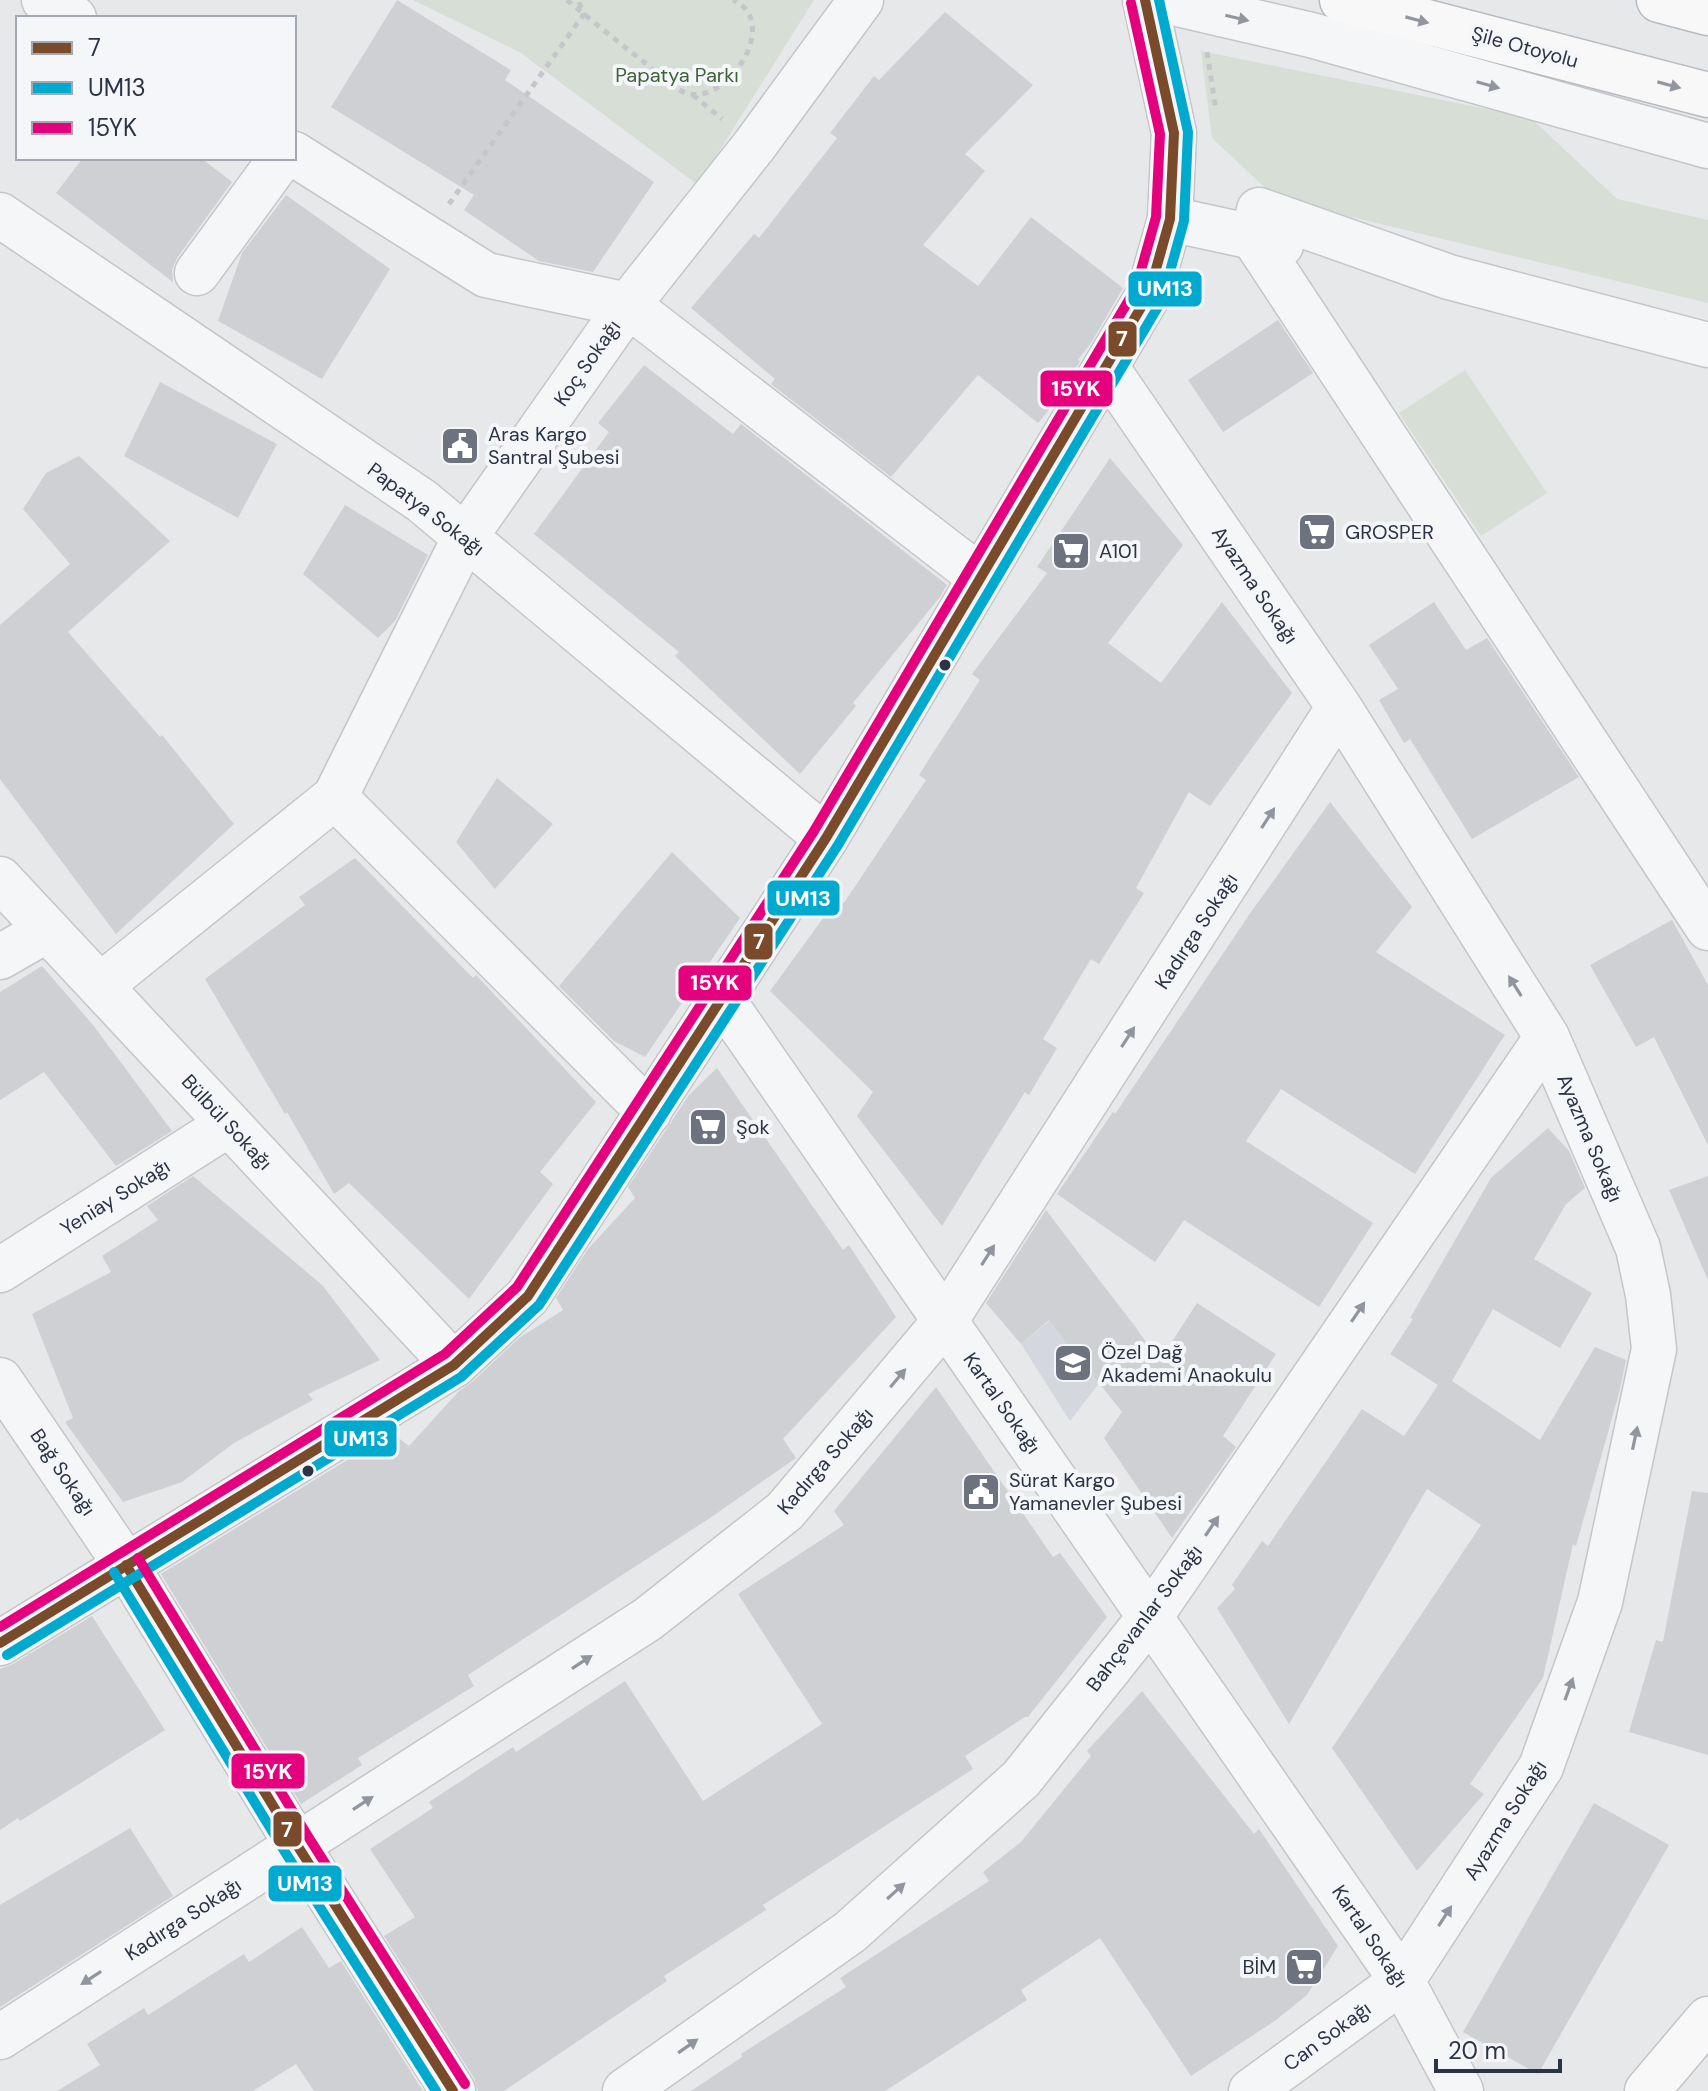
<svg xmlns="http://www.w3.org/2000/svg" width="1708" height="2091" font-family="'DM Sans',sans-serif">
  <rect width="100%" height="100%" fill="#e6e8ea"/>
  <path fill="#d4d7dd" d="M1099,1280L1139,1331L1070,1421L1021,1344Z"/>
  <path fill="#d6ded6" d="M413,0H814L698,185L521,53Z
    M1201,51L1531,118L1617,199L1708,220V303L1277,199L1212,138Z
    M1465,370L1547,493L1481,536L1399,413Z"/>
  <path fill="#ced0d3" d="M397,0L511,70L505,80L654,182L593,272L539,261L464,210L474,195L331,107Z
    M945,12L1033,85L965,154L985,171L923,245L978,286L1031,217L1123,288L1091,343L1078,360L1080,361L1057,400L1038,423L978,375L891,477L771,384L775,379L691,308L754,234L759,238L837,138L830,133L874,76L879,80Z
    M83,158H201L232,182L177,258L172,270L173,282L56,193Z
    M286,195L390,269L322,379L218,321L242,253Z
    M1278,320L1313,373L1223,432L1188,380Z
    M644,365L733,434L741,424L947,585L940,597L853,703L856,706L800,774L675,656L679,652L534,534L609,432L598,423Z
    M160,382L277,444L238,518L124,456Z
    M79,456L170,541L68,632L160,737L162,735L234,824L116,934L0,779V625L70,564L23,509L46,473Z
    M1110,458L1183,545L1108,643L1161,683L1222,602L1292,693L1210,806L1189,792L1136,888L1144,893L1099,964L1091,959L1043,1039L1057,1048L1029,1095L1025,1092L942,1226L857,1116L873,1092L770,991L837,899L844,903L926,780L919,775L980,680L972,674L1047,573L1037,567Z
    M345,505L428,555L395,621L378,638L303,574Z
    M1434,602L1466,650L1487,638L1579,777L1472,839L1410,739L1404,743L1379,700L1398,689L1369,645Z
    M497,778L553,824L495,889L456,842Z
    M1330,802L1412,907L1376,952L1505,1035L1415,1174L1281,1089L1246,1141L1373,1223L1319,1307L1184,1220L1155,1262L1057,1194L1113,1112L1115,1114L1251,912Z
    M672,852L740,918L645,1057L614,1041L559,986Z
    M355,858L473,978L476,975L596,1102L540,1172L553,1184L469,1299L349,1183L334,1194L287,1112L285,1114L205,979L305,905L299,897Z
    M1672,920L1708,985V1145L1654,1037L1636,1047L1590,965Z
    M42,966L93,1025L172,1131L116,1166L44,1072L0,1100V992Z
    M717,1068L843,1250L849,1245L896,1317L783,1439L796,1458L710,1518L468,1675L474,1686L358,1758L362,1765L301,1804L161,1574L357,1454L361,1458L392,1433L409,1446L459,1391L471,1383L519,1338L563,1310L556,1298L588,1249L635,1198L628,1187L689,1095Z
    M1548,1128L1569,1151L1585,1188L1566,1204L1534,1259L1592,1293L1560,1348L1493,1309L1452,1381L1540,1440L1595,1347L1626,1360L1619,1393L1576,1546L1573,1544L1543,1678L1470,1784L1484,1794L1417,1871L1332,1748L1481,1525L1427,1489L1289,1724L1217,1608L1235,1589L1232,1585L1262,1541L1268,1546L1362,1409L1404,1436L1438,1385L1390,1354L1413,1319L1410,1318L1491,1178Z
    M193,1176L322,1285L380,1360L308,1394L313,1400L234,1443L182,1482L123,1502L65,1422L73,1418L32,1314L111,1272L102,1256L158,1220L147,1206Z
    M1708,1176V1280L1669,1190Z
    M1046,1210L1160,1360L1197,1303L1276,1354L1223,1436L1236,1447L1172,1538L1104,1438L1122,1412L1049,1320L1021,1344L986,1303Z
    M936,1387L1053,1557L1060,1553L1107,1617L1028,1717H1025L965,1756L973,1769L763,1905L766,1910L664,1976L667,1981L504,2091H478L474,2078L384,1936L415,1917L370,1849L433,1808L429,1802L513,1747L516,1752L625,1681L703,1801L822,1724L738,1594L844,1525L834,1511Z
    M1692,1491L1708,1493V1755L1629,1732L1656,1640L1663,1642Z
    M92,1616L165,1730L20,1821L18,1818L0,1830V1669L13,1664Z
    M1142,1691L1254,1834L1259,1829L1338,1946L1307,1995L1276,2020L1191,2076L1100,1938L1021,1990L1027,2000L885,2091H691L742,2057L741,2054L846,1987L840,1978L989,1881L983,1872L1021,1842L1091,1756L1087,1751Z
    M1594,1803L1669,1845L1538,2074L1463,2032Z
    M130,1828L173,1896L0,2007V1905Z
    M302,1927L329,1968L341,1961L423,2091H314L296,2064L253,2091H57L100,2065L87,2044L144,2008L148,2015L244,1954L249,1962Z"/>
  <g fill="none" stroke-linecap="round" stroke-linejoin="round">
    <defs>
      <path id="minor" d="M44,0L74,18
        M1161,0L1311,35L1708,146
        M294,154L486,275L628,305L980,577
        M0,215L422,501L826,838
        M1170,219L1253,237L1281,245
        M197,273L281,158
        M1708,345L1449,277L1259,210L1253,237L1708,928
        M1106,367L1339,707L1547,1037L1638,1248L1648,1295L1654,1349L1600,1602L1541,1767L1402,1981L1251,2091
        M335,797L465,537L628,305L754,146L861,0
        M0,879L454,1365
        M0,957L47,930
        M100,986L335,797L649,1112
        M722,999L1402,1981L1461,2091
        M0,1270L229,1124
        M0,1380L126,1565
        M0,2037L648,1619L785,1511L945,1321L1339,707
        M625,2091L850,1932L1021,1779L1150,1617L1547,1037"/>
      <path id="major" d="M126,1565L297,1845L453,2091
        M0,1643L454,1365L528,1296L826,838L1149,294L1170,219L1174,133L1145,0
        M1647,2091L1708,2019"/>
      <path id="highway" d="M1342,0L1708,95
        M1659,0L1708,13"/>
    </defs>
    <use href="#minor" stroke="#c4c6c8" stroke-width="47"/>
    <use href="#major" stroke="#c2c5c8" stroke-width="47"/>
    <use href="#highway" stroke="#b8bbbf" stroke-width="47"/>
    <path stroke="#c5c6ca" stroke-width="5" stroke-dasharray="6 6" stroke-linecap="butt" d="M567,0C592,21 618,42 644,62C657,73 674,91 690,94C730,102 781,21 733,0
      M1207,52L1216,110
      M693,95L722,119
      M449,204L584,14L578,0"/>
    <use href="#minor" stroke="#f5f6f7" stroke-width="44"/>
    <use href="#major" stroke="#f8f8f8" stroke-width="44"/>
    <use href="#highway" stroke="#f8f8f8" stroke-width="44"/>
    <defs>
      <path id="bus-1" d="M126,1565L297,1845L453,2091
        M0,1643L454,1365L528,1296L826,838L1149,294L1170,219L1174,133L1145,0"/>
      <path id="bus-2" d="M114,1572L285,1852L436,2091
        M7,1655L461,1377L539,1305L838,845L1162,300L1184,221L1188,132L1159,0"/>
      <path id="bus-3" d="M138,1558L309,1838L465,2084
        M0,1627L445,1354L517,1287L814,831L1136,288L1156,217L1160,134L1131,3"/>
    </defs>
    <use href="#bus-1" stroke="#f4f6f9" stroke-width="16"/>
    <use href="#bus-2" stroke="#f4f6f9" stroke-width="16"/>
    <use href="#bus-3" stroke="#f4f6f9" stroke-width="16"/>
    <use href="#bus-1" stroke="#7a4b2a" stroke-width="10"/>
    <use href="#bus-2" stroke="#00a9ce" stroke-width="10"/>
    <use href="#bus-3" stroke="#e5007d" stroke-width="10"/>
  </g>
  <defs><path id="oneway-solid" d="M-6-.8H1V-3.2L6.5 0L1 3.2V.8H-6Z" transform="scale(2)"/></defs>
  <g fill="#90959e">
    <use href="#oneway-solid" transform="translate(1237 18) rotate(13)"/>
    <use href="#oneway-solid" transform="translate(1488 85) rotate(16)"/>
    <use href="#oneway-solid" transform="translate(1268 818) rotate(-57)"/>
    <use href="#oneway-solid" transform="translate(1515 986) rotate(-122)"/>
    <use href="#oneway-solid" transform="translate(1128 1037) rotate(-57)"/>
    <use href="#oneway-solid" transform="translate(988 1255) rotate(-57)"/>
    <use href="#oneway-solid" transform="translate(1358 1312) rotate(-56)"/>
    <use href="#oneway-solid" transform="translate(898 1378) rotate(-50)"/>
    <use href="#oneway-solid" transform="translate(1635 1438) rotate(-78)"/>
    <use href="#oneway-solid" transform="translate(1212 1526) rotate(-56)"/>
    <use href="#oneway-solid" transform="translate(582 1662) rotate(-33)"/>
    <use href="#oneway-solid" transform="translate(1569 1689) rotate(-70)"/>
    <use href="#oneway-solid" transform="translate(363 1803) rotate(-33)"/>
    <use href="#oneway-solid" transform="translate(896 1891) rotate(-42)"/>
    <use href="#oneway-solid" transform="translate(1445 1916) rotate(-57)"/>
    <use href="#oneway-solid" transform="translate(91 1978) rotate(147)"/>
    <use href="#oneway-solid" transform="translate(688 2046) rotate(-35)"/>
  </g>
  <g fill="#92969e">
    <use href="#oneway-solid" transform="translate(1417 20) rotate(15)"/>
    <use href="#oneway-solid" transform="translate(1669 85) rotate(15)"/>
  </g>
  <defs>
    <symbol id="civic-square" viewBox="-11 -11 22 22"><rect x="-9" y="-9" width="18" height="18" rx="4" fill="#6c737f" stroke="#f4f6f9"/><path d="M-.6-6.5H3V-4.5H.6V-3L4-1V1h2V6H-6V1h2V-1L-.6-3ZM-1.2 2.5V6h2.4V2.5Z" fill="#fff"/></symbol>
    <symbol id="supermarket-square" viewBox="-11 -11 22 22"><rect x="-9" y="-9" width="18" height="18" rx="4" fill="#6c737f" stroke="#f4f6f9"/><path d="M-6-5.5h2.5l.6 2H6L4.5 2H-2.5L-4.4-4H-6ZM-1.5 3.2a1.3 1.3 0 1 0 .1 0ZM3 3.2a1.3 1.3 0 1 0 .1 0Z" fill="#fff"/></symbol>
    <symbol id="school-square" viewBox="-11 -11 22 22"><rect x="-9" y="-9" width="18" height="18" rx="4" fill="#6c737f" stroke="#f4f6f9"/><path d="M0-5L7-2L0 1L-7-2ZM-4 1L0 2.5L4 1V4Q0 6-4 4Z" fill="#fff"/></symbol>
  </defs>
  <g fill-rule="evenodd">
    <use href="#civic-square" x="438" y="424" width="44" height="44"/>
    <use href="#supermarket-square" x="1295" y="510" width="44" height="44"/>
    <use href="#supermarket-square" x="1049" y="529" width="44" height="44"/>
    <use href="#supermarket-square" x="686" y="1105" width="44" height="44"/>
    <use href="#school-square" x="1051" y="1341" width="44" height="44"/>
    <use href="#civic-square" x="959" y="1470" width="44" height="44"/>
    <use href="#supermarket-square" x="1282" y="1945" width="44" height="44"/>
  </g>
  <g fill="#2b3445" stroke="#f4f6f9" stroke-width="3">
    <circle cx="945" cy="665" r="7"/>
    <circle cx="308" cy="1471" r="7"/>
  </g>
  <g text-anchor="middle" stroke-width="8" stroke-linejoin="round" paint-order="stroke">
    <g font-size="20" fill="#2b3445" stroke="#f4f6f9">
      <text transform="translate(1525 47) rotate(15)" y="7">Şile Otoyolu</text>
      <text transform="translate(587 363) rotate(-55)" y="7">Koç Sokağı</text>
      <text transform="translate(426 509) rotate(37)" y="7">Papatya Sokağı</text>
      <text transform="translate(1255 585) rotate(56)" y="7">Ayazma Sokağı</text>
      <text transform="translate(1196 931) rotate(-57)" y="7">Kadırga Sokağı</text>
      <text transform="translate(227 1122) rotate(47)" y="7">Bülbül Sokağı</text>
      <text transform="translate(1590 1138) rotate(67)" y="7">Ayazma Sokağı</text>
      <text transform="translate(115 1197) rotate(-32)" y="7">Yeniay Sokağı</text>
      <text transform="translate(1002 1403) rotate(55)" y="7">Kartal Sokağı</text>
      <text transform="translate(825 1461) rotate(-49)" y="7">Kadırga Sokağı</text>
      <text transform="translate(63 1472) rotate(56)" y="7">Bağ Sokağı</text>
      <text transform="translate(1144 1618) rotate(-53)" y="7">Bahçevanlar Sokağı</text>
      <text transform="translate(1505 1820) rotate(-58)" y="7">Ayazma Sokağı</text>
      <text transform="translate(183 1919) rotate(-33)" y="7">Kadırga Sokağı</text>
      <text transform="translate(1370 1936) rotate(56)" y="7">Kartal Sokağı</text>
      <text transform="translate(1327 2036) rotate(-36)" y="7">Can Sokağı</text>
    </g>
    <g font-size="20" fill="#3f6138" stroke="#f4f6f9">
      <text x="677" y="82">Papatya Parkı</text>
    </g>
    <g font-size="20" fill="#2b3445" stroke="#f4f6f9" text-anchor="start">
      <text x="488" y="441">Aras Kargo<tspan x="488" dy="23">Santral Şubesi</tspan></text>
      <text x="1345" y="539">GROSPER</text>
      <text x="1099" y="558">A101</text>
      <text x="736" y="1134">Şok</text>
      <text x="1101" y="1359">Özel Dağ<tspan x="1101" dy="23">Akademi Anaokulu</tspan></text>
      <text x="1009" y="1487">Sürat Kargo<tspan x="1009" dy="23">Yamanevler Şubesi</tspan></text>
      <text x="1276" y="1974" text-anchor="end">BİM</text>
    </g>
  </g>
  <g stroke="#f4f6f9" stroke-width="3">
    <rect x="1127" y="270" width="76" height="38" rx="8" fill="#00a9ce"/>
    <rect x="1107" y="320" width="31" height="38" rx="8" fill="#7a4b2a"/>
    <rect x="1039" y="369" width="75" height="39" rx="8" fill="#e5007d"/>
    <rect x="766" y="879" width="75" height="38" rx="8" fill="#00a9ce"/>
    <rect x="743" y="922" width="31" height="39" rx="8" fill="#7a4b2a"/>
    <rect x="677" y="964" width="76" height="38" rx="8" fill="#e5007d"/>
    <rect x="323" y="1419" width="75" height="39" rx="8" fill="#00a9ce"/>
    <rect x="230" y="1752" width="76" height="38" rx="8" fill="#e5007d"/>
    <rect x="272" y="1810" width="31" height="38" rx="8" fill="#7a4b2a"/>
    <rect x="267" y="1864" width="76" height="39" rx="8" fill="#00a9ce"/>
  </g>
  <g font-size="22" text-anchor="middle" font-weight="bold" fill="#fff">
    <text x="1165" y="296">UM13</text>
    <text x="1122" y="346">7</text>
    <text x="1076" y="396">15YK</text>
    <text x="803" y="906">UM13</text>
    <text x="759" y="949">7</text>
    <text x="715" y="990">15YK</text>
    <text x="361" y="1446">UM13</text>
    <text x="268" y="1779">15YK</text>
    <text x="287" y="1837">7</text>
    <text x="305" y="1891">UM13</text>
  </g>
  <rect x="16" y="16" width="280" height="144" fill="#f4f6f9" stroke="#a4a8b1" stroke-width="2"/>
  <rect x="32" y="42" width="40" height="12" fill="#7a4b2a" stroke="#a4a8b1" stroke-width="2"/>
  <text x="88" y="56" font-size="24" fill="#2b3445">7</text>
  <rect x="32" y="82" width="40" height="12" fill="#00a9ce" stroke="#a4a8b1" stroke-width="2"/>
  <text x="88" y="96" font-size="24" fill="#2b3445">UM13</text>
  <rect x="32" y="122" width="40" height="12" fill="#e5007d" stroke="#a4a8b1" stroke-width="2"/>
  <text x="88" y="136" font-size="24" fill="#2b3445">15YK</text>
  <path d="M1436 2059v12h124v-12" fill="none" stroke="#2b3445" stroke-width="4"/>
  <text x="1448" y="2059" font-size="24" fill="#2b3445" stroke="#f4f6f9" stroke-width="6" paint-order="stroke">20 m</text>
</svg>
